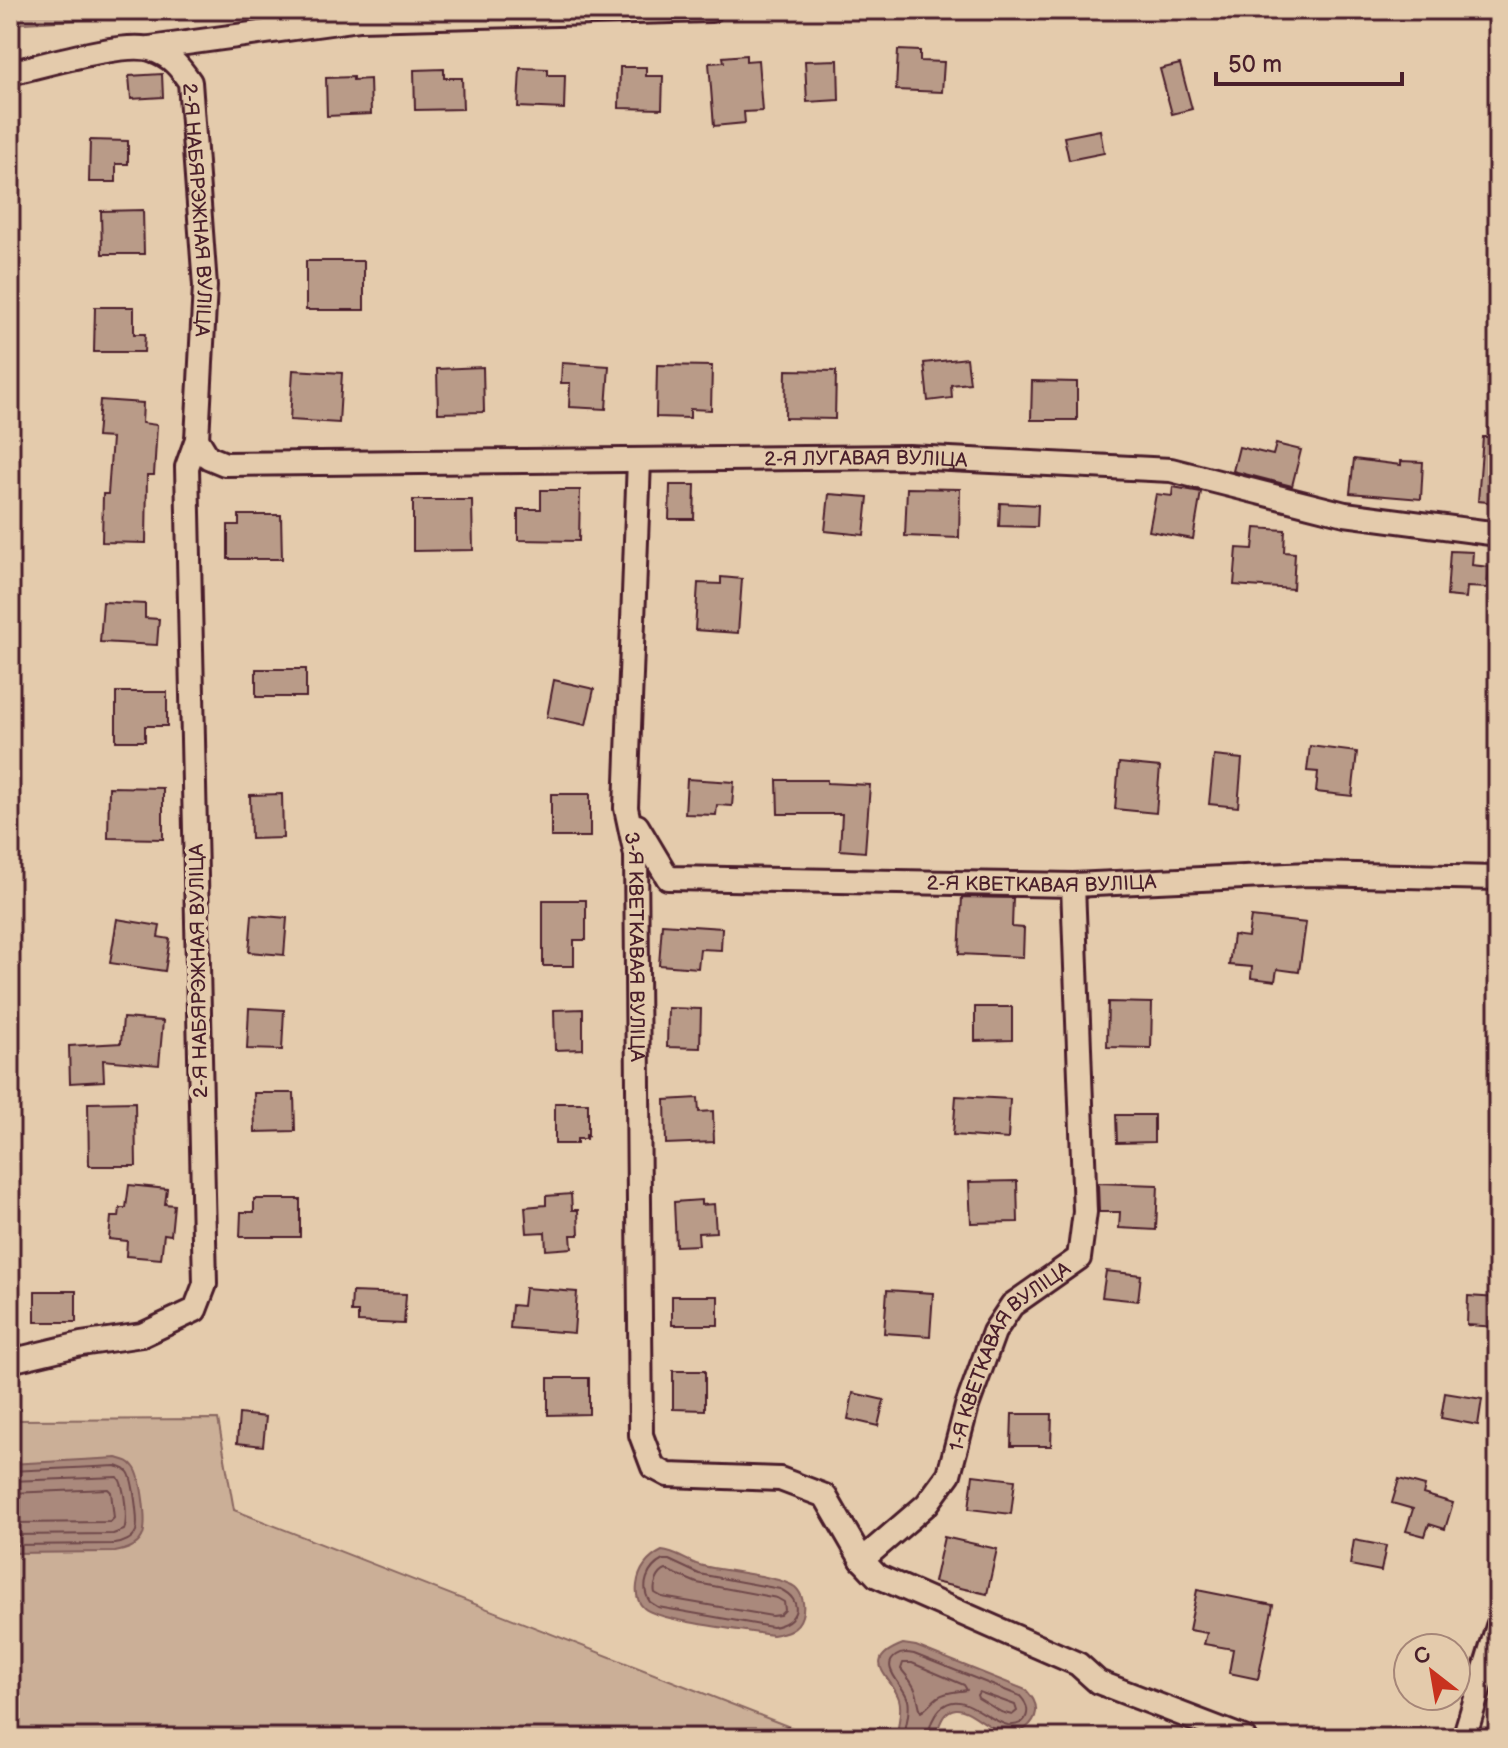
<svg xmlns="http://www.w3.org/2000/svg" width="1508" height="1748" font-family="'Balsamiq Sans',sans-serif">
  <rect width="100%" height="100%" fill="#e4cbac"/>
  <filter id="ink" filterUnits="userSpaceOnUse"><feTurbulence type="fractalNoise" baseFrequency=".0125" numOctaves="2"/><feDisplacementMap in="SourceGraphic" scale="16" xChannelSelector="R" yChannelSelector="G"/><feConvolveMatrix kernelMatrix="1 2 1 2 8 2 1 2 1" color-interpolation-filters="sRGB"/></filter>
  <g filter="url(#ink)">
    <path fill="#cbaf97" stroke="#8a6761" stroke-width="2" d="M10,10H234L10,24Z
      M218,1419L234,1510L818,1738H10V1420Z"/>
    <path fill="#aa897b" stroke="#845f5b" stroke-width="2" d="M117,1458C124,1460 130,1461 134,1467C142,1477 148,1526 142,1537C137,1547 125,1550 115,1552L10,1553V1464Z
      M662,1551C677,1552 688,1563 703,1566C724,1571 780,1576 795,1587C803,1594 805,1606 802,1616C798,1630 785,1633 772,1635C748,1631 658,1621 644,1608C637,1602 636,1593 637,1585C639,1569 648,1558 662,1551Z
      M903,1644L916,1646L1026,1690C1032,1697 1037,1703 1036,1712C1035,1719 1031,1724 1026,1728C1002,1748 975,1708 956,1709C942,1710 939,1727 935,1738H897C897,1725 903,1711 899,1699C892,1676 858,1661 903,1644Z"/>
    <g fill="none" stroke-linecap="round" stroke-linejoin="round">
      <path stroke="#70494b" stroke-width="2" d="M10,1471L116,1466C121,1468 124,1467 128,1472C133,1478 139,1522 136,1531C133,1539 123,1543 115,1544L10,1545
        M10,1481L118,1477C125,1487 128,1519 124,1530L113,1534L10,1535
        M10,1493L108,1489L111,1492L114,1518L110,1522L10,1523
        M663,1560H669L699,1574L780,1589C805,1601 799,1623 772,1627L658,1607L650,1602C640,1587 647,1568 663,1560Z
        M666,1570L697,1583L777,1598L784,1602L785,1610L780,1615L772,1616L662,1597L655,1593C653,1585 658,1573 666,1570Z
        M903,1663H912L964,1685L967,1690C958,1692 947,1691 938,1697C931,1702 928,1708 921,1712C919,1706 918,1698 916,1692C913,1683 907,1676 901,1669Z
        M979,1692L1015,1705L1017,1711L1012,1715L1001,1712L978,1698L977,1695Z
        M904,1738C905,1725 911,1712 908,1700C904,1685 879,1667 896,1656C902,1652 908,1653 914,1654L1020,1696C1033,1709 1028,1727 1008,1725C986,1721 961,1687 940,1709C932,1717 929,1728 928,1738"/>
    </g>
    <path fill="#b99b88" stroke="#4a1f2b" stroke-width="2" d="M898,50L920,51V61L944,62L942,92L896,90Z
      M746,55V61L758,60L762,111L744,112L745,123L714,126L709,63L724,62L723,57Z
      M838,60L839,100L807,102L805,61Z
      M1180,64L1192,109L1172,114L1160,69Z
      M620,67H646V76H663L662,109L619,108Z
      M520,68L548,69V75H565L564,109L518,107Z
      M444,69V78H462L463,109L415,110L414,70Z
      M162,74L163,97L131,99L129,76Z
      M353,77V80L370,79L371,114L327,116L326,78Z
      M1100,130L1104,153L1069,160L1064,137Z
      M90,140L128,141V164H116V182H89Z
      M143,210L144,254H102L101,211Z
      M306,261H364V310H306Z
      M95,307H134V334H145L144,352H94Z
      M967,358L970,383L951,385L952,398L928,401L924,363Z
      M562,363L609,366L606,409L569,407L570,383H561Z
      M657,365L712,366L711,410L690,409V418L656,417Z
      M483,367L484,412L438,413L437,369Z
      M293,370L342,373L339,423L290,420Z
      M786,370L836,371L835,419L785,418Z
      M1032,381L1077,382V420H1031Z
      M100,400L143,403L142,423L157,425L154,475H147L146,543L102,542L103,494H108L112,438L97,437Z
      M1483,437H1498V503L1478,501Z
      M1276,444L1301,450L1292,486L1233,471L1239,447L1273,455Z
      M1354,459L1401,465V461L1423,462L1421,499L1350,493Z
      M670,485H695L694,519H669Z
      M1173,487L1201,492L1193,539L1149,531L1156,494L1172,496Z
      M907,488L960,489L959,538L905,536Z
      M541,490H580L579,541L518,540V509H541Z
      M829,494L868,497L864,535L825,531Z
      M413,500H472L473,550L413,551Z
      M1000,503L1038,505L1037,527L999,526Z
      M239,515H281L282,559H228V525H239Z
      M1255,528L1285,530L1284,552L1295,553L1293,589L1234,585L1237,548L1253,549Z
      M1450,551L1473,552L1472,565L1489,567L1487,588L1467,587L1466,598L1447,596Z
      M721,577L742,579L738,633L695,630L698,583L721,584Z
      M103,602L145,604V618L159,619L157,645L100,642Z
      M256,669H306V697H256Z
      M554,680L594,689L586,725L547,717Z
      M116,692H167V726H145V741H116Z
      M1310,746L1357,752L1352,796L1316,792L1318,772L1307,771Z
      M1214,756L1242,759L1238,807L1209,804Z
      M1119,763L1160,767L1156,813L1115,809Z
      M687,779L734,782L732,806L717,805L716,815L685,814Z
      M777,780H827V783L870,785L865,852L840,850L842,814H778Z
      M109,787L163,788V839L108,838Z
      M282,794L283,838L251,839L250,795Z
      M551,794H590V837H551Z
      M962,897L1013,898L1012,927L1024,928L1023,957L959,954Z
      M543,900H586V940H574V966H543Z
      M252,915L287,918L284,955L249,952Z
      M1251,917L1306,923L1299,972L1277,969L1275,981L1251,978L1252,967L1229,965L1233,935L1248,937Z
      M117,919L160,926L158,937L170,939L165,971L110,963Z
      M662,924L722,928L721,950L700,949L698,968L659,965Z
      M1108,1002L1152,1003L1151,1048L1107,1047Z
      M975,1007H1012V1040L975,1041Z
      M249,1008L284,1010L282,1050L247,1049Z
      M668,1008L701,1009L700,1048L667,1047Z
      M583,1009V1049L555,1050L554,1010Z
      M123,1018L163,1021L159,1065L103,1060L104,1081L70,1083L69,1046L121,1043Z
      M254,1093H294L295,1131L255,1132Z
      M956,1096L1010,1099L1008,1139L953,1135Z
      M698,1098L699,1112L713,1111L714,1142L666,1144L665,1100Z
      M135,1102L136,1166H89L88,1103Z
      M555,1103H588V1136L586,1135V1139H577V1144H555Z
      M1116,1115H1154V1142L1117,1143Z
      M1017,1181L1018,1222L971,1223L969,1182Z
      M1098,1183L1158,1185L1156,1230L1119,1228L1120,1212H1099Z
      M129,1185L167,1189L165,1204L174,1205L171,1235L164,1234L161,1259L126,1256L127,1241L109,1239L111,1217H119L120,1208H126Z
      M571,1194L572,1210H578L579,1235H571L572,1248L546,1250L545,1232L527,1233L525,1207L546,1205V1196Z
      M254,1199H300V1237H240L241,1212H254Z
      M701,1200V1205L714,1204L716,1232L698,1233L699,1245L676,1246L674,1202Z
      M1106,1271L1141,1275L1138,1301L1102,1297Z
      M525,1288L577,1292L574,1333L510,1328L512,1305L523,1306Z
      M887,1290L933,1293L930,1336L884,1333Z
      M35,1291H76V1322H35Z
      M352,1292L406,1294L404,1324L358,1322V1312H351Z
      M672,1296H718V1325H672Z
      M1468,1296L1498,1298V1327L1467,1325Z
      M673,1371H705V1410L673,1409Z
      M548,1378H589V1414L548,1415Z
      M853,1393L884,1400L878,1426L848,1419Z
      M1445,1393L1482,1399L1478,1425L1441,1418Z
      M239,1414L266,1417L263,1446L237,1443Z
      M1012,1414H1052L1051,1446H1011Z
      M973,1475L1015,1480L1011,1514L969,1509Z
      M1399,1479L1425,1486L1423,1494L1453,1503L1445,1529L1429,1524L1425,1536L1406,1531L1413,1509L1392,1503Z
      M944,1537L997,1549L987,1594L934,1582Z
      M1354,1540L1386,1546L1381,1571L1350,1565Z
      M1197,1590L1273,1605L1258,1679L1229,1673L1233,1649L1204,1644L1207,1633L1189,1630Z"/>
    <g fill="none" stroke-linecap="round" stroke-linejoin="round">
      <defs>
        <g id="street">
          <path d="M150,48L359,19L711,10"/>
          <path id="s1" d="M10,73C40,66 127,40 153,50C172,57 179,66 190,82L205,286L197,439L208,457L225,464L909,457L1171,470L1345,514L1498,534"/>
          <path id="s2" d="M639,460L626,808L636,855L641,1435L653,1467L668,1475L780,1479L825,1496L862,1560L877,1576L1078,1664L1098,1682L1244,1738"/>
          <path id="s3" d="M637,826L668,878L1073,885L1309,874L1498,878"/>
          <path d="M10,1361L81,1344L142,1335L195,1310L205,1284L187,467L197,439"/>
          <path id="s4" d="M862,1560L927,1504L949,1474L967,1406L994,1332L1012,1305L1079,1258L1085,1212L1073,885"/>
          <path d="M1464,1738L1498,1626"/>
        </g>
      </defs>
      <use href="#street" stroke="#4a1f2b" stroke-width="28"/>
      <use href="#street" stroke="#e4cbac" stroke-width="22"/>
    </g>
  </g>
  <g text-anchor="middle" stroke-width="8" stroke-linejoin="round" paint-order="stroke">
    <g font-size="20" fill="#4a1f2b" stroke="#e4cbac">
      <text dy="7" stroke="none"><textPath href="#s1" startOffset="324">2-Я НАБЯРЭЖНАЯ ВУЛІЦА</textPath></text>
      <text dy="7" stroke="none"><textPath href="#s1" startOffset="1234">2-Я ЛУГАВАЯ ВУЛІЦА</textPath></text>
      <text dy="7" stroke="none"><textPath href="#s3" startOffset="434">2-Я КВЕТКАВАЯ ВУЛІЦА</textPath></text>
      <text dy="7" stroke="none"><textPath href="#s2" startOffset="488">3-Я КВЕТКАВАЯ ВУЛІЦА</textPath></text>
      <text transform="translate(198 971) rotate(-91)" y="7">2-Я НАБЯРЭЖНАЯ ВУЛІЦА</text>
      <text dy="7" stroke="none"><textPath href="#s4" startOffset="260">1-Я КВЕТКАВАЯ ВУЛІЦА</textPath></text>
    </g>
  </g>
  <rect width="1508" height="1748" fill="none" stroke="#e4cbac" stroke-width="40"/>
  <rect x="20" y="20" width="1468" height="1708" fill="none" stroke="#4a1f2b" stroke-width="3" filter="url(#ink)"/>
  <g transform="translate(1432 1672) rotate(329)"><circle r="38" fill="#e4cbac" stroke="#a68678" stroke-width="2"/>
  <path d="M0-6L14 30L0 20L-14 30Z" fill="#c8321e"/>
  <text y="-12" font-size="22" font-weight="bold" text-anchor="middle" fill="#4a1f2b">С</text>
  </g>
  <path d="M1216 72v12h186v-12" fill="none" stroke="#4a1f2b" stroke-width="4"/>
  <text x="1228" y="72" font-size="24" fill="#4a1f2b" stroke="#e4cbac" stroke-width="6" paint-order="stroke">50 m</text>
</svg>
